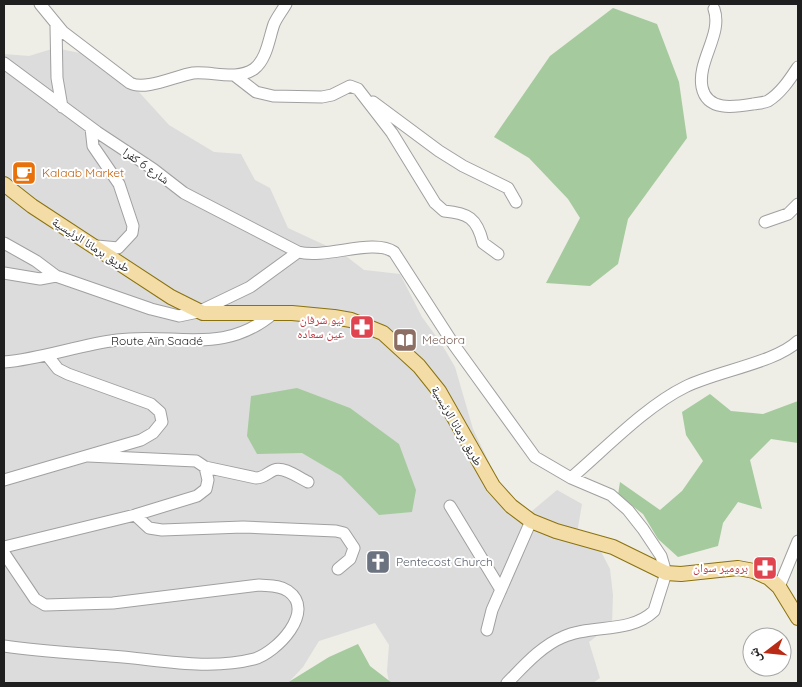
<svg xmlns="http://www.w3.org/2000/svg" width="802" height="687" font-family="Quicksand,'Noto Naskh Arabic',sans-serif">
  <rect width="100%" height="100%" fill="#eeede6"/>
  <path fill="#dcdcdc" d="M55,48L80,53L106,62L128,80L169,125L214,152L241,154L255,180L270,188L288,228L342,253L364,270L400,274L422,317L441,343L455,367L473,429L513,512L532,511L557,490L582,504L577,533L593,536L610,569L613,595L612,624L589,642L600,678L593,683H389L387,671L389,645L375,623L319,641L303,667L288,683H4V54L29,56Z"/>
  <path fill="#a5ca9e" d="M613,8L657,24L679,82L687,138L628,219L618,264L590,286L546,283L580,218L568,199L529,158L494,137L550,56Z
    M297,388L350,408L399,444L416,490L412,512L379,515L341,476L302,453L257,454L247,436L251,396Z
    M710,394L731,411L763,414L798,401V443L771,439L750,460L762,509L738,502L723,523L718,546L678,557L658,539L643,514L618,495L620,482L660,510L682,491L703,461L686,435L682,412Z
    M358,644L370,666L392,683H287L329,657Z"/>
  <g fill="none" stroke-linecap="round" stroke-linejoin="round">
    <defs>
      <path id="minor" d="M40,4L63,32L130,83C145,91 175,76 193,73C212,71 236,81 254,69C267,59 269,38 274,24C277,17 282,11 286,4
        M714,9C723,34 697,61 702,87C707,112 735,107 753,104C758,103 764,103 768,101C781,93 790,79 798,67
        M56,26L57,78L62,107
        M4,63L97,132L153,169L184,193L298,252C327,259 373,238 394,252L454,345L535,457L571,478L611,495L628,510L643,529L661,556L666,573L654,611C630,634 591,624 563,637C541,646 523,667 507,683
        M234,75L256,92L273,96L322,97L332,95L350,86L358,89L392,133L435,203L444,211C468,213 477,218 483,243L498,254
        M373,102L439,151L463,166L508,188L516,202
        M91,128L93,146L119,184L133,226L132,233L118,248L97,246
        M765,222L788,214L798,204
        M4,243L36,261L56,276L151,309L179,316L198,312L250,287L298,252
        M4,273L40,279L56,276
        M4,362C42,359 78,345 117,340C176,332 223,357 275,312
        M205,467L256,478C264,478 267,473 274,470C284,466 299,478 308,482
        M571,478C604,450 646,406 685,387C717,371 775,363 798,341
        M4,480L141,440L153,433L162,422L160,412L151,404L68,374L58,369L47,355
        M450,506L501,590
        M135,515L149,528L162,530L243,527L336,531L344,533L354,548L350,559L338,569
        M4,547L135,515L197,496L206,489L208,480L205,467L196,461L88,456
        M4,553L35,599L45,605L113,603L259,585C269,586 280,585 288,591C317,611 276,653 254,659C207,671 157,659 110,656C74,653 39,651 4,646
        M779,587L798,541
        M487,630L492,610L531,521"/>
      <path id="major" d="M4,184L32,206L171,297L203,313H292L334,317L351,320L383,333L419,366L439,391L493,486L511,506L531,521L556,531L613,547L666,573L681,574L738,568L754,571L769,578L779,587L798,618"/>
    </defs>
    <use href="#minor" stroke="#a0a0a0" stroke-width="13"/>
    <use href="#major" stroke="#8a720f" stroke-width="16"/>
    <use href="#minor" stroke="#fff" stroke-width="11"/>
    <use href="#major" stroke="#f3dca6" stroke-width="14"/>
  </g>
  <defs>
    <symbol id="cafe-square" viewBox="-11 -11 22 22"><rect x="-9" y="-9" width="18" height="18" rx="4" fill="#e8710a" stroke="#fff"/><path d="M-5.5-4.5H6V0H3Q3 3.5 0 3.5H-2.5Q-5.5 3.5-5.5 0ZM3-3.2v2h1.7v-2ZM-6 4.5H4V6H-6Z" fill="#fff"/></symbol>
    <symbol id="pharmacy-square" viewBox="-11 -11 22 22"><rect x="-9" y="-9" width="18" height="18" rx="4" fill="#e0444e" stroke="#fff"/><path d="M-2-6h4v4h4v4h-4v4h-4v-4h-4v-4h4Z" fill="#fff"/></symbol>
    <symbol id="library-square" viewBox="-11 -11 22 22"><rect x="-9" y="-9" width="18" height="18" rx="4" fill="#8d6e63" stroke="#fff"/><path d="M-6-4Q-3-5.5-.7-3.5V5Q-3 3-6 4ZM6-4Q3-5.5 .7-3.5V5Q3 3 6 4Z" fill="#fff"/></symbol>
    <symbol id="church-square" viewBox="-11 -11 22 22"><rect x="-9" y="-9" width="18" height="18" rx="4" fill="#6b7280" stroke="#fff"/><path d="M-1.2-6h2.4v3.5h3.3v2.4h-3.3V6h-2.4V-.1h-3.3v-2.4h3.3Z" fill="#fff"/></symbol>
  </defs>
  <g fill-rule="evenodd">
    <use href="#cafe-square" x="10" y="159" width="28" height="28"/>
    <use href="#pharmacy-square" x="348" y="313" width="28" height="28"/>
    <use href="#library-square" x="391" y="326" width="28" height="28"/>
    <use href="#church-square" x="364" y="548" width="28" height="28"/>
    <use href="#pharmacy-square" x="751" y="554" width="28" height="28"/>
  </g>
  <g text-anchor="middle" stroke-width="4" stroke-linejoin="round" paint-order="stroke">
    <g font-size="12" fill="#1f1f1f" stroke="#fff">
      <text transform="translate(146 166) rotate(35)" y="4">شارع 6 كفرا</text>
      <text transform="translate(91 245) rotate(33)" y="4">طريق برمانا الرئيسية</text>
      <text x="157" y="345">Route Aïn Saadé</text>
      <text transform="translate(457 426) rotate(60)" y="4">طريق برمانا الرئيسية</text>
    </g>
    <g font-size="12" fill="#c56008" stroke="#fff" text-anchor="start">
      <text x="42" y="177">Kalaab Market</text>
    </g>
    <g font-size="12" fill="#be3a42" stroke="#fff" text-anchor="end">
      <text x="344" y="324">نيو شرفان<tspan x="344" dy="14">عين سعاده</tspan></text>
      <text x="748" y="572">برومير سوان</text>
    </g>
    <g font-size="12" fill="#785e54" stroke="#fff" text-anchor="start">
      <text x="422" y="344">Medora</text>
    </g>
    <g font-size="12" fill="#5b616d" stroke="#fff" text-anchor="start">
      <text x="396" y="566">Pentecost Church</text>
    </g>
  </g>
  <rect width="802" height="687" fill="none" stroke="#1f1f1f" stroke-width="10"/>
  <g transform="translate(767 652) rotate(254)"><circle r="24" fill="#ffffff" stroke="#a5a5a5"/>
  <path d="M0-4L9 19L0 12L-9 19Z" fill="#b92b14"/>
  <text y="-8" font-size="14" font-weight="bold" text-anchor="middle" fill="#1f1f1f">ش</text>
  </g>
</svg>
